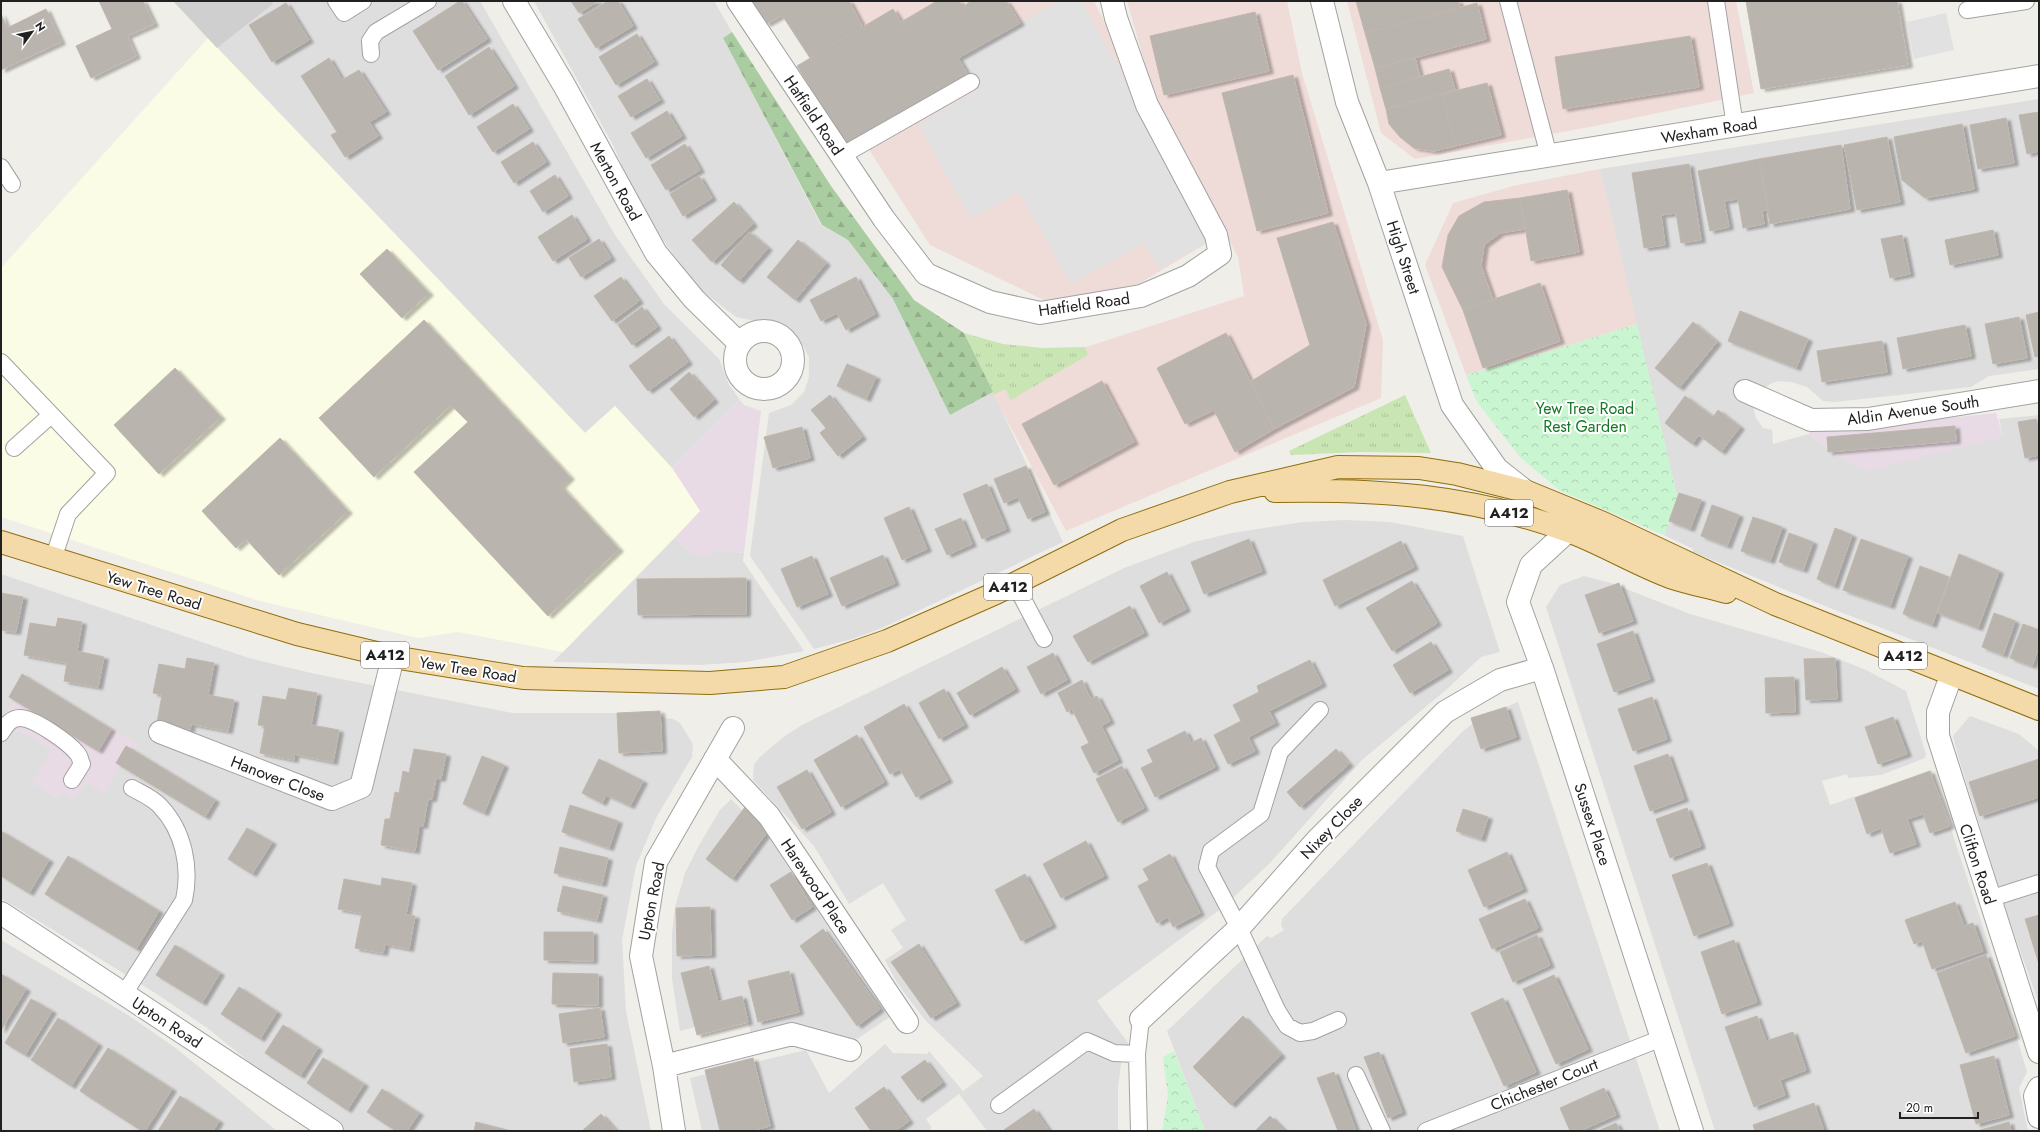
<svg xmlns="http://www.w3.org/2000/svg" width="2040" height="1132" font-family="Jost,sans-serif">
  <defs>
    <pattern id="grass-tufts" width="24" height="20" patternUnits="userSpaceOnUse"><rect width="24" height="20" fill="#c8e5b3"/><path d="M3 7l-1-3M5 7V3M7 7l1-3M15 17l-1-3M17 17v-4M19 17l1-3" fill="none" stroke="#acc49a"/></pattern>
    <pattern id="forest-firs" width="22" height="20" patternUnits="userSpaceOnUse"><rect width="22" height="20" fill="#aacca1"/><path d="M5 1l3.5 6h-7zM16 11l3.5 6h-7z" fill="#92af8a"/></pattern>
    <pattern id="park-crowns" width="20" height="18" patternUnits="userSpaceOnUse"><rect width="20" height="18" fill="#caf5d1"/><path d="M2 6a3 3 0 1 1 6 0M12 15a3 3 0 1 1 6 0" fill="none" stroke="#add2b3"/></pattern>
    <filter id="shadow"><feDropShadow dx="4.5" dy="2.5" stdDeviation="1" flood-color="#0004"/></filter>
  </defs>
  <rect width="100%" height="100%" fill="#f0eee8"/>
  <path fill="#dfdede" d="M271,1H480L615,235L664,304L719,359L729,385L740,400L672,468L615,406L585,433L217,48L272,4Z
    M534,1H714L732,32L723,38L821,225L848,240L893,299L950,415L993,392L1063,542L882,628L852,639L814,649L750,556L769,413L791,405L804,392L809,377V358L804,347L793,334L779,326L736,317L696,286L661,237L632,188L613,145Z
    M2039,99V369L1989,376L1971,387L1835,402L1823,401L1807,387L1791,382L1778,381L1770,384L1760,392L1756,398L1754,410L1756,418L1763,428L1772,430L1773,444L1809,434L1839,457L2003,437L1999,419L2039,415V689L1830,608L1693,552V549L1664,535L1678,500L1600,169Z
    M1345,520L1390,522L1463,536L1500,652L1481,657L1447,689L1362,760L1269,864L1222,908L1097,1001L1129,1044L1123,1049L1118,1087V1131H987L959,1094L926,1119L932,1128L928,1131H702L690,1078L806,1050L829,1093L885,1044L893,1053L927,1054L929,1051L963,1091L983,1076L925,1020L897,983L885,960L903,948L891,930L906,920L883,883L849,904L814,846L753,780L754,764L760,757L782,738L802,725L1124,568L1194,542L1232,533L1303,522Z
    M675,538L693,554L714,550L744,553L743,561L804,651L746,662L699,665L553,662Z
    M1,574L249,658L311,673L513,713H656L664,718L673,719L680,723L693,744L692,757L656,818L636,866L622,940L626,1011L651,1131H342L288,1093L206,1027L149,989L1,898V742L9,732L20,731L53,750L56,798L61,791L87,782L104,792L18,698L1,720Z
    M1584,576L1611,583L1690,614L1821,652L1866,670L1906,691L1926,754L1925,758L1881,775L1848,778L1847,774L1822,781L1830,805L1932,770L1993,958L2027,1072L2019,1088L2028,1131H1715L1546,607L1560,585Z
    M1518,702L1660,1131H1205L1167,1031L1267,936L1271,938L1284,930L1281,925L1282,919L1463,731L1481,717Z
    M1970,716L2019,734L2039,751V1004L2008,916L1958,756L1953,736Z
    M731,799L784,853L896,1013L851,1043H753L746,1013L680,1031L672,979V933L675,907L685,873L698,847L720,810Z
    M1,940L128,1015L177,1049L277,1131H1Z"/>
  <path fill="#efdcd9" d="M774,1H1094L1214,239L1135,286L1050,303L930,245Z
    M1127,1H1287L1302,73L1383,340L1381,398L1066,531L993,394L1086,347L1244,296L1238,257L1155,99Z
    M1347,1H1736L1754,93L1595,126L1415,159L1381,133Z
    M1600,169L1637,324L1560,348L1466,375L1425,265L1453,203L1513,186Z"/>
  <path fill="#e9dbe5" d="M740,400L744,405L761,411L744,553L714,550L713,556L693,554L675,538L700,511L672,468Z
    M1996,413L2003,437L1867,471L1839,457L1809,434V430H1831Z
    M32,681L138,744L126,764L122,763L104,793L87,782L73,800L61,791L56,798L32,782L52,750L20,731L9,732L1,742V720Z"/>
  <path fill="#fbfce5" d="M208,38L585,433L615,406L672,468L700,511L563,652L458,632L418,638L260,601L1,517V268Z"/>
  <path fill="#cfcfcf" d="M173,1H271L273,4L217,48Z"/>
  <path fill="url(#grass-tufts)" d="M964,333L1003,344L1042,348L1085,347L1088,355L1011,400L1005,389L994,395Z
    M1405,395L1431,453L1360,452L1291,455L1289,451Z"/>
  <path fill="url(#forest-firs)" d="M732,32L831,186L914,300L964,333L993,392L950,415L893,299L848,240L822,225L723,38Z"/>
  <path fill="url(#park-crowns)" d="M1637,324L1678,500L1664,535L1559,490L1520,457L1477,402L1466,375L1560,348Z
    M1174,1051L1205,1131H1162L1168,1095L1163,1057Z"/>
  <path fill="#e1e1e1" d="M1059,1H1081L1215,238L1159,269L1144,243L1071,284L1019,192L971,219L918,124L976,91L958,58Z
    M1946,13L1954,50L1914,59L1907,22Z"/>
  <path fill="#b9b4ae" stroke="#c1b7ac" filter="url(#shadow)" d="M99,1H143L154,24L127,36L136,56L91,78L76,46L112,29Z
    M460,1H462L487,39L438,70L413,31Z
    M571,1H598L579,13Z
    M608,1H618L633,26L596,48L578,19Z
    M751,1H849L863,27L810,58L782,15L766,24Z
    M937,1H959L963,7L971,1H1006L1020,23L958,58L969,77L846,144L797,66L893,9L901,22Z
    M1356,1H1458L1460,8L1365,33Z
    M1746,1H1897L1908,65L1761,89Z
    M286,3L309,40L272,62L249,25Z
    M1477,3L1486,39L1375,68L1365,33Z
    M46,9L61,42L1,70V14L7,28Z
    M1255,12L1269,71L1164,95L1150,36Z
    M637,34L654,62L616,85L599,57Z
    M1690,36L1699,87L1563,109L1555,57Z
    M489,47L514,86L469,115L445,76Z
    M329,58L342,80L359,70L386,112L369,122L378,136L345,157L331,135L337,132L301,76Z
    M1415,58L1420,77L1380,88L1375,68Z
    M1449,69L1455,90L1386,109L1380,88Z
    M1293,75L1328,213L1257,231L1222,93Z
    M647,79L660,100L631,117L618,96Z
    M1487,83L1501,135L1455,146L1442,94Z
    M1442,94L1455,146L1434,151L1414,148L1400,137L1389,124L1386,109Z
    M513,104L529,129L493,152L477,127Z
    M667,111L682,136L646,158L631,133Z
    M2039,112V151L2027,154L2019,115Z
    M2006,118L2014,163L1978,169L1970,125Z
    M1962,124L1974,189L1925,198L1902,180L1894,137Z
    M1887,137L1900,202L1857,210L1844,145Z
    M533,142L546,162L514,183L501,162Z
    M685,144L700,170L666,190L651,165Z
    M1841,145L1850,209L1770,224L1759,159Z
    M1759,159L1769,209L1762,211L1764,224L1743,228L1738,199L1724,201L1729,227L1710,231L1698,171Z
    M1689,164L1701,240L1681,243L1676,213L1661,215L1665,245L1644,248L1632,173Z
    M555,175L568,196L543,212L530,191Z
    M699,176L712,198L683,216L670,194Z
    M1567,190L1579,252L1531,261L1520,198Z
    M1520,198L1525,229L1500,233L1484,245L1481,266L1493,300L1463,310L1442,267L1448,235L1459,216L1484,202Z
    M734,202L753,224L712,262L692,240Z
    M572,215L587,239L553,261L538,237Z
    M1333,222L1366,324L1354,387L1274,429L1250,382L1310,345L1277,238Z
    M1993,230L1998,255L1950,265L1945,240Z
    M749,232L768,248L739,281L721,265Z
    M1902,235L1910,274L1890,278L1881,239Z
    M599,239L611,258L581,277L569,258Z
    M798,240L826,263L795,300L767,277Z
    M387,249L429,293L402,318L360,274Z
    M621,277L639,301L612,321L594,296Z
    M856,277L875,314L846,330L837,313L821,321L810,300Z
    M1540,283L1560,341L1483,368L1463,310Z
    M642,307L657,327L632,345L618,325Z
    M1740,311L1808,339L1796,368L1728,341Z
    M2039,312V356L2035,357L2026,315Z
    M2019,317L2027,358L1993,364L1985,324Z
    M424,320L570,477L561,486L619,549L548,616L414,472L468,422L451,405L374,477L319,418Z
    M1693,322L1717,342L1679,388L1655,368Z
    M1965,325L1971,356L1903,369L1897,338Z
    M1226,333L1274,429L1235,452L1214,410L1185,424L1157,368Z
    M669,336L688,362L648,391L629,366Z
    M1882,341L1887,372L1822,382L1817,351Z
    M847,364L876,377L866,399L837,386Z
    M175,368L221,417L159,474L114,425Z
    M689,372L714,400L694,417L670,389Z
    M1102,381L1134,442L1054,485L1022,424Z
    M830,395L862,437L838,456L820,433L826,428L811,410Z
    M1685,396L1713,417L1718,410L1740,427L1721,452L1699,435L1692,444L1665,423Z
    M2036,419L2039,434V455L2025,458L2018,422Z
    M1955,426L1956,441L1828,452L1827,437Z
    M802,427L810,458L773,468L764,437Z
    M280,438L348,511L279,575L246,539L236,548L202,511Z
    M1026,466L1045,512L1028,519L1018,497L1004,503L994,479Z
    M987,484L1006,529L982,539L963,494Z
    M1679,493L1701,500L1690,529L1669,521Z
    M1712,505L1739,515L1727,546L1701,536Z
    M909,507L927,549L902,560L884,518Z
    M1753,517L1782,527L1770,561L1741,551Z
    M961,518L972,544L947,555L935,529Z
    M1835,528L1852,535L1834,586L1817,579Z
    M1789,533L1813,542L1803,570L1779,562Z
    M1249,539L1262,571L1204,594L1191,562Z
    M1861,539L1908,556L1890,606L1843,590Z
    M1401,541L1414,567L1335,606L1323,580Z
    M1959,554L1999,571L1978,628L1938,613Z
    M883,555L895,583L842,606L830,578Z
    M812,556L828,594L797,607L781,569Z
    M1920,566L1949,577L1932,625L1903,614Z
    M1167,572L1186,609L1159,623L1140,586Z
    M746,578V614L638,615L637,579Z
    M1412,581L1437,623L1392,651L1366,608Z
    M1619,583L1633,621L1599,633L1585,595Z
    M1,593L23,597L16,632L1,630Z
    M1130,606L1144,633L1088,662L1073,636Z
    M1994,613L2015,621L2003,655L1982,647Z
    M58,618L82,622L77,651L104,657L98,687L64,681L67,663L24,655L30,623L56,627Z
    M2023,624L2039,630V646L2032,666L2010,658Z
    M1633,631L1650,679L1614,692L1597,644Z
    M1431,642L1448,670L1410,693L1393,665Z
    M1053,653L1067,680L1041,694L1027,667Z
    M187,658L214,663L208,695L234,700L228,731L191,724L190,730L157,723L162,695L153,693L159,664L185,669Z
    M1835,658L1837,699L1806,700L1804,659Z
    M1310,660L1322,684L1269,711L1275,723L1248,737L1255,751L1228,764L1214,735L1241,721L1233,705L1259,692L1257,686Z
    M1002,667L1015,689L970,715L957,693Z
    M22,674L111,729L98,751L9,697Z
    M1794,677L1795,712L1766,713L1765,678Z
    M1082,680L1091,699L1097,696L1110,721L1101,726L1118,760L1094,773L1081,747L1089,743L1072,709L1067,712L1058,693Z
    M289,688L317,693L311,725L339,730L333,762L294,754V760L260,753L265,726L258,725L263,696L286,700Z
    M944,689L964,725L939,739L919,703Z
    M1652,697L1667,739L1633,751L1618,709Z
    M904,704L948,780L916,797L900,769L890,774L864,727Z
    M1506,707L1516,737L1481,749L1471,718Z
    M660,711L662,751L619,753L617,713Z
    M1893,717L1907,754L1878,764L1865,727Z
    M1185,731L1191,743L1201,738L1215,767L1155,797L1141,768L1153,762L1147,750Z
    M857,735L884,782L841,807L814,760Z
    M126,746L215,800L205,817L116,763Z
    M414,749L446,754L441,779L436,778L432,799H428L423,826L419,825L415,851L381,845L385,819H390L395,792L399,793L403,771L409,773Z
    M1336,749L1349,764L1300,807L1287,792Z
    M1668,754L1684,799L1650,811L1634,766Z
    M482,756L504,765L484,813L463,804Z
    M599,759L643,781L630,806L606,795L602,803L582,793Z
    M2039,759V797L1980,816L1969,782Z
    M1122,766L1144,808L1118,822L1096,779Z
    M807,770L831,812L802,829L777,787Z
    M1930,771L1950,826L1930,833L1923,814L1907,819L1916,844L1890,853L1881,828L1867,834L1855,798Z
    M570,805L618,821L609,848L562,832Z
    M745,807L771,827L732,879L706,859Z
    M1687,808L1701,846L1670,858L1656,819Z
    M1463,809L1488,817L1481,839L1456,831Z
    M247,828L272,842L252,874L228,859Z
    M1,831L49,860L29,893L1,876Z
    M1086,841L1104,876L1061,898L1043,864Z
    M560,847L608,858L602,884L554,873Z
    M1507,852L1523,889L1484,907L1468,870Z
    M1170,854L1200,913L1173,927L1168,917L1157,923L1138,886L1149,880L1143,869Z
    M68,856L159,911L136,949L45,894Z
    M1707,863L1729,923L1694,936L1672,875Z
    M791,872L812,907L792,920L770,885Z
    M1025,874L1052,925L1021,941L995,890Z
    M382,878L412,883L406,915L415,916L409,949L385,944L383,953L355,948L362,913L338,909L344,879L381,886Z
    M563,886L603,895L597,920L557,911Z
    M1525,899L1538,928L1492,949L1479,919Z
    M1955,902L1964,926L1973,923L1983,951L1932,969L1922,941L1914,944L1905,920Z
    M710,907L711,955L677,956L676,908Z
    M2039,915V964L2025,919Z
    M823,929L880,1009L857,1026L800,946Z
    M544,932H593V961L544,960Z
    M1537,935L1550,965L1513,982L1500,952Z
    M1734,940L1757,1002L1722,1014L1701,952Z
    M919,944L956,1003L931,1018L891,962Z
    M175,945L220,973L202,1003L156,975Z
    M1986,955L2015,1036L1966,1053L1937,973Z
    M709,966L718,1002L742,996L748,1022L697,1035L681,973Z
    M789,971L799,1012L758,1022L748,981Z
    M553,973L598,974V1005L552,1004Z
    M1,974L26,989L1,1030Z
    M1554,975L1588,1049L1556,1064L1523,989Z
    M239,987L277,1012L260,1039L221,1014Z
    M1503,998L1536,1072L1504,1086L1471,1013Z
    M31,999L52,1011L25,1055L5,1043Z
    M600,1008L604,1037L563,1043L559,1014Z
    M1243,1016L1281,1055L1231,1105L1193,1067Z
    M1757,1016L1766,1041L1793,1032L1806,1070L1780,1080L1785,1095L1754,1107L1725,1027Z
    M58,1018L98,1044L71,1086L31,1060Z
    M283,1025L318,1048L300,1076L265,1053Z
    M607,1044L611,1077L574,1082L570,1049Z
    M108,1048L172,1089L145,1131H142L80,1091Z
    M1379,1052L1402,1112L1388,1118L1364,1057Z
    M1994,1056L2009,1115L1976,1124L1960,1065Z
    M323,1058L364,1084L347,1110L307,1083Z
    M753,1058L770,1126L750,1131H720L705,1070Z
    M925,1060L942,1083L918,1100L901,1077Z
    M1334,1072L1356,1131H1338L1317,1078Z
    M884,1087L909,1121L895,1131H871L855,1108Z
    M1604,1088L1616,1115L1580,1131H1570L1560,1108Z
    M382,1089L419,1113L407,1131H396L367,1112Z
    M180,1096L219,1121L213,1131H158Z
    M1814,1103L1824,1131H1755L1753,1125Z
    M1034,1109L1049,1131H1005L1004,1130Z
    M601,1114L616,1131H582Z
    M1270,1116L1285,1131H1255Z
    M476,1122L511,1131H474Z
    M2009,1122L2011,1131H1977Z
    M1616,1123L1620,1131H1598Z"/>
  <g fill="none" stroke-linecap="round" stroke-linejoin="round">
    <defs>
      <path id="service" d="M336,1L344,13L363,1
        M1508,1L1549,156
        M1716,1L1735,126
        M1967,10L2026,1
        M371,54L370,41L376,32L428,1
        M841,156L971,82
        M1,167L12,184
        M1,362L107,473L68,514L53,559
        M14,448L51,415
        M1015,584L1044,639
        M1320,710L1280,752L1261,814L1211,851L1207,867L1239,928L1277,1010L1287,1026L1300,1033L1313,1031L1338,1020
        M1,733C6,726 10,718 20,718C34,718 68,742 77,753C80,756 80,760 82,764L72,780
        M1989,899L2039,883
        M124,994L184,900C191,868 184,831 160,806C153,798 141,793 132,788
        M1356,1075L1382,1131
        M999,1105L1087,1041L1114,1053L1137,1054
        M1139,1131L1137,1054L1141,1019
        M1426,1131L1662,1038"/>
      <path id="minor" d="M514,1L564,85L656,253L694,299L740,344
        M738,1L884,219L926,274L990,302L1040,313L1141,296L1188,276L1220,254L1216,235L1147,105L1116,18L1112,1
        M1322,1L1347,102L1379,183L1452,405L1497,469L1525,491
        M1379,183L2039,76
        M735 360a29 29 0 1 1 58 0a29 29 0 1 1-58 0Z
        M1745,391L1811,420L1868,419L2039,391
        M1568,531L1531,565L1518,602L1542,668L1692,1131
        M1951,676L1938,712V736L2039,1052
        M160,732L332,799L361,787L393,657
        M715,759L769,816L907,1022
        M1,913L332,1131
        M1141,1019L1239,928L1317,840L1445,712L1500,680L1542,668
        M664,1066L792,1034L850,1050
        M2039,1088L2035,1096L2039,1117
        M674,1131L664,1066L641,956L656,862L733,728"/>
      <path id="primary" d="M1275,491C1377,489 1471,495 1568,531C1603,544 1635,564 1670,577C1688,583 1708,587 1726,592
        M1,542L297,634L393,657L523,678L710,683L784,677L887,641L996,593L1122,530L1230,492L1338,467L1419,468L1457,474L1525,491L1603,523L1775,604L2039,709"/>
    </defs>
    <use href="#service" stroke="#a2a2a2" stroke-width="18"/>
    <use href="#minor" stroke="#a2a2a2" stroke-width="24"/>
    <use href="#primary" stroke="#8f6e0e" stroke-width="24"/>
    <use href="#service" stroke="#fff" stroke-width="16"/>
    <use href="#minor" stroke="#fff" stroke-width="22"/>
    <use href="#primary" stroke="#f4d9a9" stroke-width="22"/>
  </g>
  <g text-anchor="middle" stroke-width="4" stroke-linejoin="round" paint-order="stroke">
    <g fill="#fff" stroke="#646464" stroke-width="1">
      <rect x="1485" y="500" width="48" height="26" rx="3"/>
      <rect x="984" y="574" width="48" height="26" rx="3"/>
      <rect x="361" y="642" width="48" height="26" rx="3"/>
      <rect x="1879" y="643" width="48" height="26" rx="3"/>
    </g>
    <g font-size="15" font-weight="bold" fill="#212121">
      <text x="1509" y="518">A412</text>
      <text x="1008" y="592">A412</text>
      <text x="385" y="660">A412</text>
      <text x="1903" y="661">A412</text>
    </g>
    <g font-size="16" fill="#212121" stroke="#fff">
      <text transform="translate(814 115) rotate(56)" y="6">Hatfield Road</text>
      <text transform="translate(1709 130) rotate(-9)" y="6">Wexham Road</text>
      <text transform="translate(616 181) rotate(61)" y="6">Merton Road</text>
      <text transform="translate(1404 257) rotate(72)" y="6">High Street</text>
      <text transform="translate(1084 304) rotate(-8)" y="6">Hatfield Road</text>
      <text transform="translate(1913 410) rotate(-8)" y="6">Aldin Avenue South</text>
      <text transform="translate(154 590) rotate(17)" y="6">Yew Tree Road</text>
      <text transform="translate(468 669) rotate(9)" y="6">Yew Tree Road</text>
      <text transform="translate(278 778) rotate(21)" y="6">Hanover Close</text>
      <text transform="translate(1593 824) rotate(72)" y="6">Sussex Place</text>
      <text transform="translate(1331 827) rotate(-46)" y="6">Nixey Close</text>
      <text transform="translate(1978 864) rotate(72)" y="6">Clifton Road</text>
      <text transform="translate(816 886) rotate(56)" y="6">Harewood Place</text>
      <text transform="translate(651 901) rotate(-79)" y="6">Upton Road</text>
      <text transform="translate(167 1022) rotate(33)" y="6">Upton Road</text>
      <text transform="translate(1544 1084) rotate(-22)" y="6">Chichester Court</text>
    </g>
    <g font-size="16" fill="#167726" stroke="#fff">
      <text x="1585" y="414">Yew Tree Road<tspan x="1585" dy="18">Rest Garden</tspan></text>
    </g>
  </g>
  <rect width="2040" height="1132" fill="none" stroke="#212121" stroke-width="4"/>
  <g transform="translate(32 32) rotate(57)" stroke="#ffffff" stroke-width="3" paint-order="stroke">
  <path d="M0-3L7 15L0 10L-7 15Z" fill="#212121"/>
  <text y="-6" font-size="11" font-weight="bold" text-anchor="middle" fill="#212121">N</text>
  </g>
  <path d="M1900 1112v6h78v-6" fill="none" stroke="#212121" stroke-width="2"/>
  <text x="1906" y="1112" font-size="12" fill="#212121" stroke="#ffffff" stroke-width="3" paint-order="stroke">20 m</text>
</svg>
